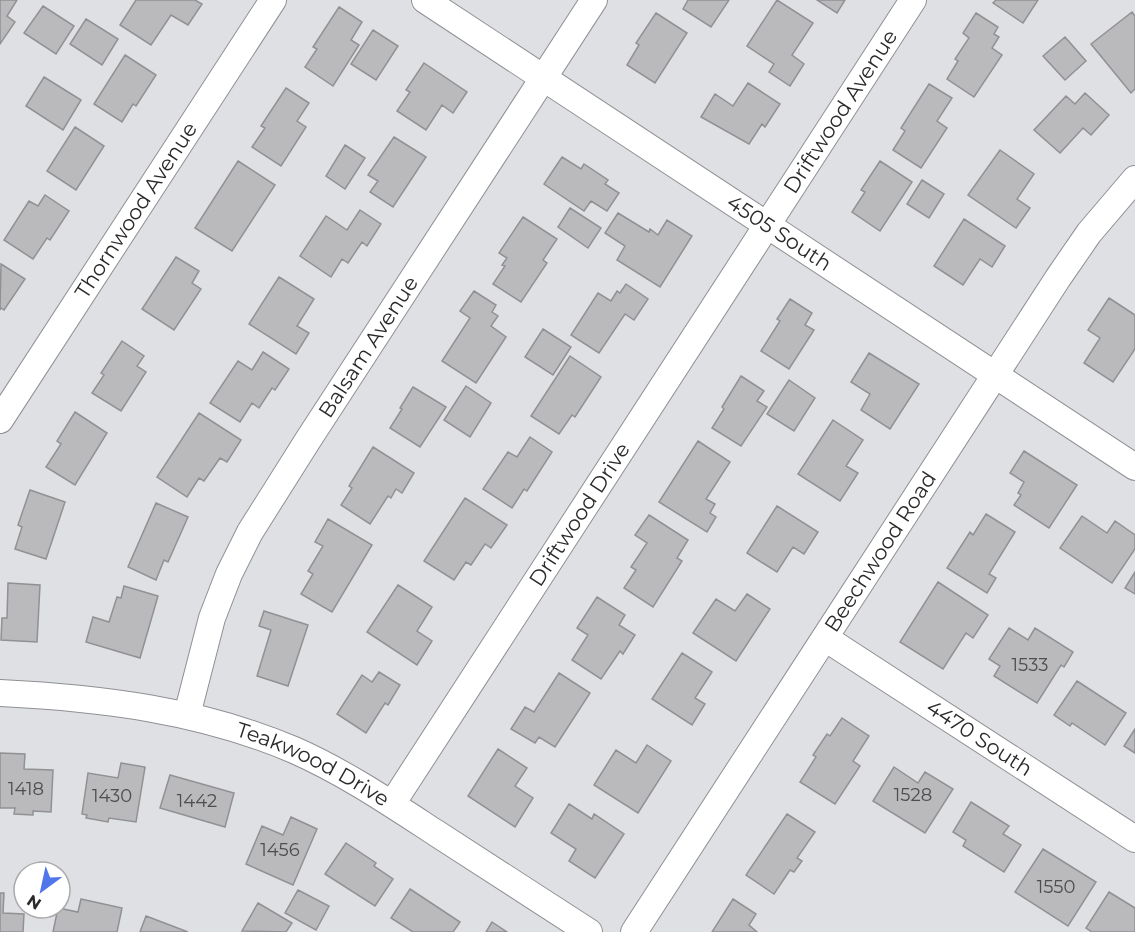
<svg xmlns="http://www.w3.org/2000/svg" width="1135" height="932" font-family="Montserrat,sans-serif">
  <rect width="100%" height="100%" fill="#dfe0e3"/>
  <path fill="#bab9bc" stroke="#919193" stroke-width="1.5" d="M0,0H17L7,16L15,22L0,44Z
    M136,0H195L202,4L188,25L171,15L151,45L120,25Z
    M688,0H729L711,27L683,9Z
    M777,0L813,23L792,55L804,64L790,86L769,72L774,64L747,46Z
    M817,0H845L837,13Z
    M996,0H1038L1023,23L993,3Z
    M43,6L74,26L56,54L24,33Z
    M339,7L362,22L351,40L359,45L333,86L305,67L317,49L313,47Z
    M1132,12L1135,16V89L1131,93L1091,44Z
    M656,13L687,33L655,83L627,65L639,45L636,43Z
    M976,13L998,27L994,34L999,37L992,48L1002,55L974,97L947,79L958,61L955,59L969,38L963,33Z
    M86,19L118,39L102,65L70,44Z
    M373,30L398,46L376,80L351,64Z
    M1065,37L1086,61L1065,80L1043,56Z
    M125,55L156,75L136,106L133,104L122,122L94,104Z
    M424,63L467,92L453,113L442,105L426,130L397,111L410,92L406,90Z
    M44,77L81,100L63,130L26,106Z
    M748,83L780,104L765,127L762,124L749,144L701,117L715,94L733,106Z
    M929,84L952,98L937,121L947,128L921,168L893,150L905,131L901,128Z
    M286,88L309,103L297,121L306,127L281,166L252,147L265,128L261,126Z
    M1085,93L1109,115L1091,135L1083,128L1060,153L1034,130L1066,96L1075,104Z
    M75,127L104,146L76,190L47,171Z
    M394,137L426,157L393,207L370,192L378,181L368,175Z
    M345,145L365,158L345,189L326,176Z
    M1000,150L1034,174L1017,199L1030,208L1016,228L968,195Z
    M562,157L581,169L584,164L608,180L605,184L619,193L607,211L591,201L584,211L544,184Z
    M238,161L275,185L232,251L195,228Z
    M880,161L912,182L880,231L852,212L865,192L861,190Z
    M922,180L944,194L929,218L907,204Z
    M45,195L69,211L50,240L47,238L33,259L4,240L29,201L38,206Z
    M570,208L601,228L588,248L558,227Z
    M360,210L381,224L367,246L362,242L348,263L342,259L331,277L300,256L326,216L347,230Z
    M618,213L649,232L650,229L658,235L667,220L692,236L660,287L617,260L625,246L605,233Z
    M523,217L557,239L543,260L547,263L521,302L493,284L505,266L502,265L507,258L499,253Z
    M964,219L1005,246L992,267L980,259L963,285L934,266Z
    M176,257L199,271L192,283L201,289L174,330L142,309Z
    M1,264L25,279L4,310L1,308L0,310Z
    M279,277L314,299L297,326L309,333L296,354L249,324Z
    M626,284L648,299L634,320L625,314L599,353L571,335L598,293L611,301L617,291L620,293Z
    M474,291L496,305L492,312L498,316L491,326L506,337L476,383L442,361L470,318L460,311Z
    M1109,298L1135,315V349L1113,382L1084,363L1100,338L1088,330Z
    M790,299L812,313L805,325L814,330L789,369L761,351L780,321L777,319Z
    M543,329L571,347L553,375L525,357Z
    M122,341L144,356L137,366L146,372L121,411L92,393L104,375L101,373Z
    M263,352L289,369L275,390L272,388L259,408L252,403L240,422L210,403L238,361L252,370Z
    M869,353L919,384L890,429L861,410L870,394L851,382Z
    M570,356L601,377L575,417L572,415L559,434L531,416Z
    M741,376L764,391L757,401L767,407L741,446L712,428L724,409L722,407Z
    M789,380L815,398L794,431L767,414Z
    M466,386L491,403L470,437L444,420Z
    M413,387L446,407L420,447L390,428L402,409L400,408Z
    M75,412L107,433L75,485L46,467L61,444L57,441Z
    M199,413L241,440L227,462L220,458L204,481L199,478L187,497L157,477Z
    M833,420L863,440L846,466L858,473L840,501L798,474Z
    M530,437L552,452L527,491L524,489L512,508L483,489L508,452L517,457Z
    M698,441L730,462L706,499L715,504L710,513L716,517L707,532L659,502Z
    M373,447L414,473L402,493L396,489L391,498L388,496L370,524L341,505L352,488L349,486Z
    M1024,451L1077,485L1049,528L1014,505L1021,495L1018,493L1024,482L1010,473Z
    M30,490L65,502L46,559L15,549L22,527L18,525Z
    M465,498L507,525L491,548L485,544L471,565L466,562L454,580L424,561Z
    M156,503L188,517L168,562L164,560L156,580L128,567Z
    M777,506L818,532L804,554L793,547L777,572L747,553Z
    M986,514L1015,532L989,574L996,578L987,593L947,568L970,532L973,535Z
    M649,515L688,540L677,558L682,561L653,607L624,588L636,570L631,567L647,543L635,535Z
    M1082,516L1107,533L1115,521L1135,535V549L1112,583L1060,548Z
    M328,519L372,545L332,612L301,594L313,574L308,571L323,546L315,542Z
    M1135,572V594L1125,588Z
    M938,582L988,615L973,638L966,633L943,669L900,642Z
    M8,583L40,585L37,642L1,640L2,618H7Z
    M398,585L432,607L417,631L432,641L417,665L367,632Z
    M124,586L158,596L140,658L86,642L93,617L109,622L117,597L121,598Z
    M747,594L770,609L736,661L693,633L716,599L735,611Z
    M597,597L625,615L619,625L635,635L623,654L620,651L601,679L572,660L588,635L577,628Z
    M264,611L308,625L288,686L257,676L271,630L259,626Z
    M1009,628L1028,640L1035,628L1073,652L1064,667L1061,665L1037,703L994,676L1000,666L989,659Z
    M682,653L712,672L695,698L705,704L692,725L652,699Z
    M379,672L400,685L388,705L385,703L366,733L337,714L362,675L372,682Z
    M559,673L590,693L555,747L539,737L535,743L511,729L525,707L534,712Z
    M1077,681L1126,713L1105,745L1072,723L1070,726L1054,715Z
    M842,718L869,736L853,761L860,766L835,804L800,782L816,757L813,755L827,734L830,736Z
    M1135,729V753L1124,746Z
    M647,745L671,761L638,813L594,785L616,750L636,763Z
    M498,749L527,768L515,786L533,798L515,827L468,796Z
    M0,753L25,754L24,769L53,770L51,812L33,811V815L14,814L15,808H0Z
    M121,763L145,767L136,822L109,818L108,822L86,818L87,815L82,814L88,773L118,778Z
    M894,767L918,783L925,772L953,789L925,833L873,801Z
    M170,775L234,793L225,827L160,808Z
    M971,802L1009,826L1003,834L1021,845L1004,872L963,846L966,840L953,832Z
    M569,804L592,819L594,814L624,834L595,878L569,861L576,849L551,833Z
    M787,814L815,832L797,858L802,861L794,872L790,870L774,894L746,875Z
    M291,817L317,829L293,885L246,864L262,826L283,835Z
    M346,843L376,863L374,866L393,879L375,906L325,874Z
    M1043,849L1096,882L1068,926L1015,892Z
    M410,889L460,922L453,932H413L391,918Z
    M298,890L329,906L316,930L285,913Z
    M1109,892L1135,908V932H1092L1086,928Z
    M0,893H4L3,913L24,914L23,932H0Z
    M81,899L122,908L117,932H53L58,908L78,912Z
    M733,899L756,914L749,925L757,932H712Z
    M258,903L292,923L286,932L242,931Z
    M146,916L188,932H140Z
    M492,922L507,932H486Z"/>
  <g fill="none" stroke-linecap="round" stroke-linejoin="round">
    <defs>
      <g id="minor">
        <path id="s1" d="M425,0L1135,467"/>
        <path id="s2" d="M0,420L273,0"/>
        <path id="s3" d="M825,638L1135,839"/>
        <path id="s4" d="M0,693C101,698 200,710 294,750C344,772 390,803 436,833C487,866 538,899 589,932"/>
        <path id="s5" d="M187,715L212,618L229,574L250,532L308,440L594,0"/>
        <path id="s6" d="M392,804L913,0"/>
        <path id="s7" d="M634,932L1058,278L1089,233L1135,179"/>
      </g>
    </defs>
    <use href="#minor" stroke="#8f9093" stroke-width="28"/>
    <use href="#minor" stroke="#fff" stroke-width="26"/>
  </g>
  <g text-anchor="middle" stroke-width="4.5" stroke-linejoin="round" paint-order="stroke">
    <g font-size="18" fill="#4e4e4f">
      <text x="1030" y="671">1533</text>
      <text x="26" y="795">1418</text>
      <text x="913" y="801">1528</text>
      <text x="112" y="802">1430</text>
      <text x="197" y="807">1442</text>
      <text x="280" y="856">1456</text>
      <text x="1056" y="893">1550</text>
    </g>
    <g font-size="21" fill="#2a2a2b" stroke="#fff">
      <text dy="7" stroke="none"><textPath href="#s6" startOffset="825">Driftwood Avenue</textPath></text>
      <text dy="7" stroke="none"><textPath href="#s2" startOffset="250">Thornwood Avenue</textPath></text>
      <text dy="7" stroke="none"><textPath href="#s1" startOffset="424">4505 South</textPath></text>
      <text dy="7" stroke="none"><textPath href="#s5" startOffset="414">Balsam Avenue</textPath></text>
      <text dy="7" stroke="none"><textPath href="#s6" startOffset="345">Driftwood Drive</textPath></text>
      <text dy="7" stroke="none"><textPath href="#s7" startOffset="453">Beechwood Road</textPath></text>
      <text dy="7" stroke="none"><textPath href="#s3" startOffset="184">4470 South</textPath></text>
      <text dy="7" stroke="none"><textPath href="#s4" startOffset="324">Teakwood Drive</textPath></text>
    </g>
  </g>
  <g transform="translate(42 890) rotate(213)"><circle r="28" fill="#ffffff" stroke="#aaaaaa" stroke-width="1.5"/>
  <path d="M0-4.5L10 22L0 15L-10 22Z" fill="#5076ea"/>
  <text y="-9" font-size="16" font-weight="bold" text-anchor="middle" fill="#2a2a2b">N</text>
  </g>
</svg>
